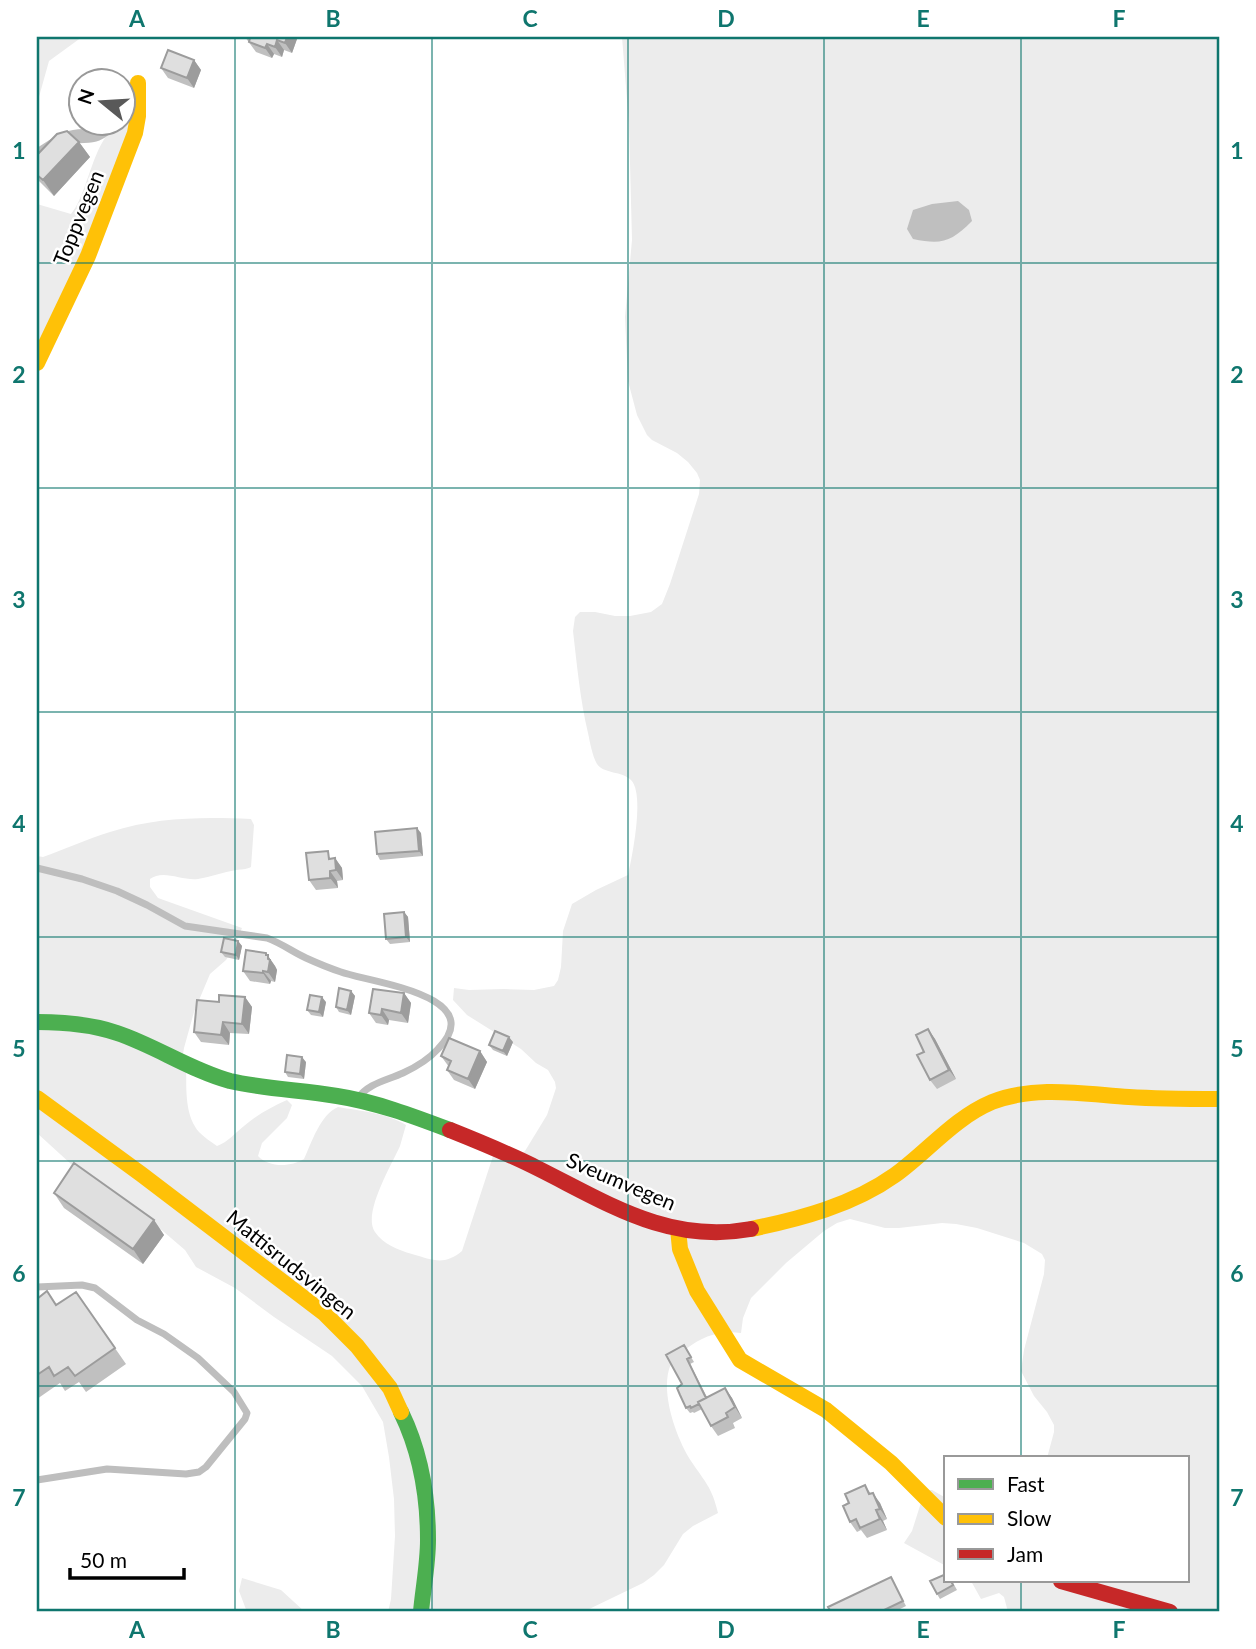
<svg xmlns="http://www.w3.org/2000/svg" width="1256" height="1649" font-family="Lato,sans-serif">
  <rect width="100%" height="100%" fill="#fff"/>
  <path fill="#ececec" d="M37,37H82L49,61L37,104Z
    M622,37H1219V1612H1008L1004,1597L999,1593L981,1599L971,1581H1188V1458H1047L1054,1432V1425L1047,1412L1034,1396L1021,1371L1024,1350L1044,1274L1045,1260L1042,1254L1024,1243L977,1228L956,1224L942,1223L899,1228H885L850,1219L837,1223L824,1231L786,1263L751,1298L743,1318L741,1333C720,1330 703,1336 686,1349C681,1353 674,1358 671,1364C659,1390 676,1438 691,1461C705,1482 712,1487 718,1513L693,1526L683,1534L664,1565L654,1575L643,1583L583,1612H388L391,1599L395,1536L394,1499L389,1457L383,1422L362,1386L332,1356L274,1317L235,1288L196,1267L185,1250L143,1214L83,1175L37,1133V856L43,857C65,849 87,839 110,832C158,817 201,817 251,819L254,825L251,867C245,870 242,869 236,870C223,872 211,877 198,879C182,881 163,869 150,879V887L158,898L242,928L233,949L226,960L210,974L194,1012L184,1048L183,1054L186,1061C187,1084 183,1113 199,1132C204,1137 211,1142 217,1146C228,1142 235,1133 244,1126C257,1115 271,1107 287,1100L292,1105L287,1118L262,1143L258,1156C269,1168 291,1167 304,1159C312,1142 320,1115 338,1107C360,1111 387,1113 406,1125C404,1132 402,1139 400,1146C392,1164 362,1214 375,1232C383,1244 398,1250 412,1254C433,1260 444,1266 462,1251L493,1156H519L525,1151L547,1115L556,1088L555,1082L548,1070L536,1063L521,1049L467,1015L453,1000L454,988L469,990L504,989L534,990L554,986L558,980L561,967L563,931L572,904L596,890L628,875C632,857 645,794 631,780C622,771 604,774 597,764C592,755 590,742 588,733C580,699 577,665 573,631L575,617L580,612H595L615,616H630L651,612L662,604L670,584L699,494L700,480L697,473L688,462L677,453L652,440L647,435L637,415L628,381L625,317L632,240L629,125Z
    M122,123L139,128L75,292L37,373V204L71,214C89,194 93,134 122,123Z
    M925,1490H932L946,1498V1566L904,1543L912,1531Z
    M242,1578L281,1590L305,1612H247L239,1591Z"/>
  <path fill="#bfbfbf" d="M958,201L969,210L972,221C951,242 942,245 913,239L907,229L913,210L932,204Z"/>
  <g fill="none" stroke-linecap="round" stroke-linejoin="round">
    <path stroke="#bebebe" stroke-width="7" d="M37,868L82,879L117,891L147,905L185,926L267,938C281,943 293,952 306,958C317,963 329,968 341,972C368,982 491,995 438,1049C428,1060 416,1067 403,1073C385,1081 369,1083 357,1099
      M37,1287L82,1285L95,1288L137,1320L164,1334L198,1358L234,1392L247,1413L245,1419L206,1467L199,1472L186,1474L107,1469L37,1480"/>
    <path stroke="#bebebe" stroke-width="14" d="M122,111L138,92
      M37,156C46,151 56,143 66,139C87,132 93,143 112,122"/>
    <path stroke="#4caf50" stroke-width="16" d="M37,1022C64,1022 91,1024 117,1033C156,1046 190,1070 230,1081C265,1089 301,1090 337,1096C376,1102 413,1116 450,1130
      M401,1412C420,1451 428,1497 428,1540C428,1564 423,1589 421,1612"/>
    <path stroke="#ffc107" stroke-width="16" d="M37,363L88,256L135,133L138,116V83
      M37,1098L141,1174L325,1314L357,1346L390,1388L401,1412
      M678,1229L680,1249L697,1291L740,1360L826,1410L891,1463L946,1518
      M751,1229C800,1219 853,1205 895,1175C927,1152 954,1118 992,1102C1035,1085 1084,1094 1129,1097C1159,1099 1189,1099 1219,1099"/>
    <path stroke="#c62828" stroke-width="16" d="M450,1130C480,1142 510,1154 539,1169C609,1204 669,1244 751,1229
      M1061,1581L1170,1612"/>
  </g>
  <path fill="#c0c0c0" d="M245,37H296L297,39L292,53L284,50L282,57L274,54L272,58L256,52Z
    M194,60L201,70L194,88L168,78L161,68Z
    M79,142L90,157L54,196L37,179V155Z
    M421,833L423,856L380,860L377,854Z
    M335,858L342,868L343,880L337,881L338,888L316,890L309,880Z
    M404,912L408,917L410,942L390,944L386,939Z
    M238,941L242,946L239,960L225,957L221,952Z
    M266,953L275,966L277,970L275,982L271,981L270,984L250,981L243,971Z
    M351,991L355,996L351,1015L339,1012L336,1007Z
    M404,993L411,1003L408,1023L389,1020L388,1025L376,1023L369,1013Z
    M245,997L252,1007L249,1034L230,1033L229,1045L201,1042L194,1032L219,1002Z
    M326,1002L323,1017L311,1015L307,1010Z
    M928,1029L935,1039L956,1079L937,1089L930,1080L924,1052Z
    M513,1042L507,1056L493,1050L489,1045Z
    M480,1051L487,1062L475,1089L454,1080L447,1070L449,1067L441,1056Z
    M306,1062L304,1079L288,1077L285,1072Z
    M54,1193L154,1220L164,1235L143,1264L64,1208Z
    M76,1292L126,1364L86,1392L79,1382L65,1391L60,1383L37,1399V1299L56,1305Z
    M684,1345L694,1362L690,1364L707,1397L725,1388L732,1398L742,1418L733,1423L735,1428L718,1436L711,1426L702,1409L694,1413L693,1412L690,1413L686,1408L682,1384Z
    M865,1485L871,1494L880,1503L887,1519L883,1521L887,1530L867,1538L861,1530L857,1532L850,1522L849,1503Z
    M891,1577L906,1606L894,1612H831Z
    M946,1581H952L957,1590L940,1599L937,1594Z"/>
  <path fill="#9c9c9c" d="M287,37H296L297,39L292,53L285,43Z
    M277,40L284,50L282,57L275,47Z
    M267,44L274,54L272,58L265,48Z
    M194,60L201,70L194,88L187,78Z
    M79,142L90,157L54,196L43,180Z
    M417,828L421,833L423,856L419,851Z
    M335,858L342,868L343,880L336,870Z
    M330,871L337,881L338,888L330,878Z
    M404,912L408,917L410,942L406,937Z
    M238,941L242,946L239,960L236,955Z
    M266,953L275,966L277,970L275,982L268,972Z
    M263,971L271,981L270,984L263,973Z
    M351,991L355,996L351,1015L347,1010Z
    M404,993L411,1003L408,1023L401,1013Z
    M245,997L252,1007L249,1034L242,1024Z
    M322,997L326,1002L323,1017L319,1012Z
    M382,1009L389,1020L388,1025L381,1015Z
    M223,1022L230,1033L229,1045L221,1035Z
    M928,1029L935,1039L956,1079L949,1070Z
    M509,1037L513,1042L507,1056L503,1051Z
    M480,1051L487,1062L475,1089L468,1079Z
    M302,1057L306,1062L304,1079L300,1074Z
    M154,1220L164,1235L143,1264L133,1249Z
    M725,1388L732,1398L742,1418L735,1407Z
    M873,1493L880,1503L887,1519L880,1509Z
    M876,1510L883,1521L887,1530L880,1519Z"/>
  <path fill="#dfdfdf" stroke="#9c9c9c" stroke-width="2" d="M248,37H287L285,43L277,40L275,47L267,44L265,48L249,42L250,38Z
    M168,50L194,60L187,78L161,68Z
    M67,131L79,142L43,180L37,175V155L57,134Z
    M417,828L419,851L377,854L375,832Z
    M328,851L329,859L335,858L336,870L330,871V878L309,880L306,853Z
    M404,912L406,937L386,939L384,914Z
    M224,938L238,941L236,955L221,952Z
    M246,950L266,953V955H268V959L270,960L268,972L263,971V973L243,971Z
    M339,988L351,991L347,1010L336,1007Z
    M373,989L404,993L401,1013L382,1009L381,1015L369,1013Z
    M219,995L245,997L242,1024L223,1022L221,1035L194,1032L197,1000L219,1002Z
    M310,995L322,997L319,1012L307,1010Z
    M928,1029L949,1070L930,1080L917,1055L924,1052L916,1035Z
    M495,1031L509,1037L503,1051L489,1045Z
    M449,1038L480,1051L468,1079L447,1070L451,1061L441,1056Z
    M287,1055L302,1057L300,1074L285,1072Z
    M74,1163L154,1220L133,1249L54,1193Z
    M47,1291L56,1305L76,1292L115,1348L75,1376L68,1367L54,1376L49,1367L37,1375V1299Z
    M684,1345L691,1357L687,1359L706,1398L698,1402L699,1404L691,1408L690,1406L686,1408L680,1395L677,1388L682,1384L666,1355Z
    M725,1388L735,1407L726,1413L728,1417L711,1426L698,1402Z
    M865,1485L869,1494L873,1493L880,1509L876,1510L880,1519L860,1528L856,1519L850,1522L843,1506L849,1503L845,1494Z
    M946,1574V1581H951L953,1585L937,1594L930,1581Z
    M891,1577L903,1601L880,1612H831L828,1607Z"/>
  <path fill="none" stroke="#0f766e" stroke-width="2" stroke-opacity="0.55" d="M235,37V1612M432,37V1612M628,37V1612M824,37V1612M1021,37V1458M37,263H1219M37,488H1219M37,712H1219M37,937H1219M37,1161H1219M37,1386H1219M1021,1581V1612"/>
  <g text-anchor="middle" stroke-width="5" stroke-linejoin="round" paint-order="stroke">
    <g font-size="21" fill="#000" stroke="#fff">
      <text transform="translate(79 218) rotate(-68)" y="7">Toppvegen</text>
      <text transform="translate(621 1182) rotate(23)" y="7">Sveumvegen</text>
      <text transform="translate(291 1265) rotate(39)" y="7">Mattisrudsvingen</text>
    </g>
  </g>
  <rect width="1256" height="1649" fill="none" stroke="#ffffff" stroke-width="77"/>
  <rect x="944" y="1456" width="245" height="126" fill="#ffffff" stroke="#999999" stroke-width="2"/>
  <rect x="958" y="1479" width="35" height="10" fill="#4caf50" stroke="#999999" stroke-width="2"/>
  <text x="1007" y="1492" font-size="21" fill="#000000">Fast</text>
  <rect x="958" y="1514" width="35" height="10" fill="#ffc107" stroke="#999999" stroke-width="2"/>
  <text x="1007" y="1526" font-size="21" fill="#000000">Slow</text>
  <rect x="958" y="1549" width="35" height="10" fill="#c62828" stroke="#999999" stroke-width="2"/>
  <text x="1007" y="1562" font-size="21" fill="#000000">Jam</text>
  <g transform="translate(102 102) rotate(288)"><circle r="33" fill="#ffffff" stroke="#999999" stroke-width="2"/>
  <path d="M0-5L12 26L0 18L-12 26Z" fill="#595959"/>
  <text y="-10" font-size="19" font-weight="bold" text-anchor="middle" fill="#000000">N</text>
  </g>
  <path d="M70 1568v10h114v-10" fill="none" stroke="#000000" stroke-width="3.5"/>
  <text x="80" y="1568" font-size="21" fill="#000000" stroke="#ffffff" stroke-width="5" paint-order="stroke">50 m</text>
  <rect x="38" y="38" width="1180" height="1572" fill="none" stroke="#0f766e" stroke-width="2.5"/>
  <g font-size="23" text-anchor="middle" font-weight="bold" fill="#0f766e">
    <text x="137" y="27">A</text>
    <text x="333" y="27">B</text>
    <text x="530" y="27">C</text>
    <text x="726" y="27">D</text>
    <text x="923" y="27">E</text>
    <text x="1119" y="27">F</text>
    <text x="19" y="159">1</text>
    <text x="1237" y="159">1</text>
    <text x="19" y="383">2</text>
    <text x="1237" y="383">2</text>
    <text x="19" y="608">3</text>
    <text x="1237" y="608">3</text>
    <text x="19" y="832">4</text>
    <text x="1237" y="832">4</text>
    <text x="19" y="1057">5</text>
    <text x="1237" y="1057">5</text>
    <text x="19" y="1282">6</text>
    <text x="1237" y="1282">6</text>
    <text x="19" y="1506">7</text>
    <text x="1237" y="1506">7</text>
    <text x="137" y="1638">A</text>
    <text x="333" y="1638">B</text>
    <text x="530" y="1638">C</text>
    <text x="726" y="1638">D</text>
    <text x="923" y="1638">E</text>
    <text x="1119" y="1638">F</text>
  </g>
</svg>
